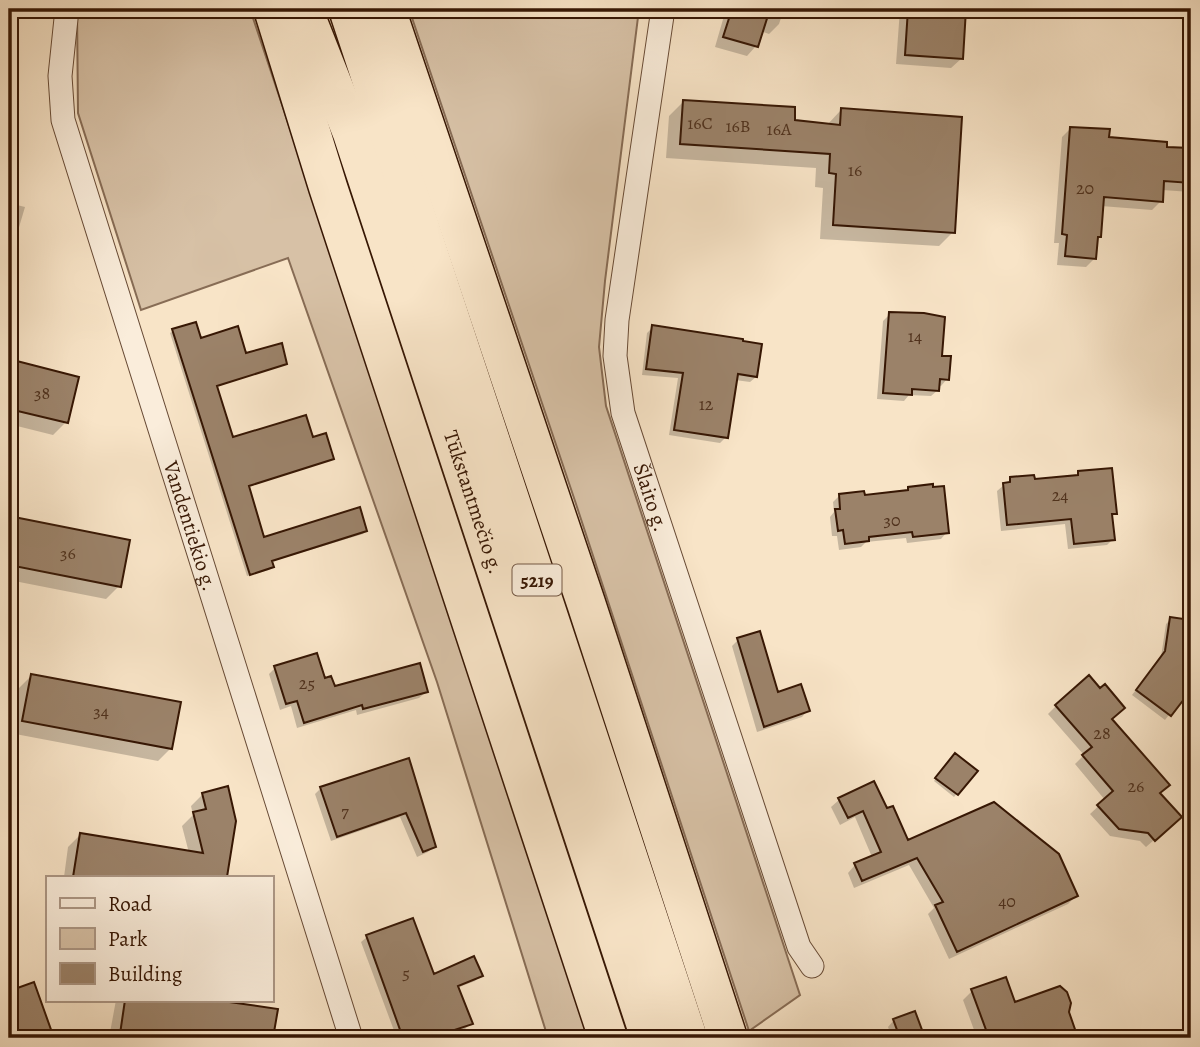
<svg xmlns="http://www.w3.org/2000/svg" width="1200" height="1047" font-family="Alegreya,serif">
  <rect width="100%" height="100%" fill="#f8e4c7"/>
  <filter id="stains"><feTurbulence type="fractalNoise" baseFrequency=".00286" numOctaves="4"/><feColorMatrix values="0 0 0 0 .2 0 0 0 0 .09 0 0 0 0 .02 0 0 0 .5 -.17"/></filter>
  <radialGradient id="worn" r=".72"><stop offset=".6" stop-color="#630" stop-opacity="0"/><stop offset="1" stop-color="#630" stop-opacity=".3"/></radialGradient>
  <path fill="#d7c1a6" stroke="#876c55" stroke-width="2" d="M77,9H250L594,1038H548L437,682L288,258L141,310L78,113Z
    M409,9H639L605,281L599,347L606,406L800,995L749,1031L575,501Z"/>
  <path fill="#0003" d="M726,9H784L779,24L769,34L761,31L756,46L747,56L715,47Z
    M900,9H964L961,59L951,68L896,64Z
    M684,101L793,122L827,125L841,110L953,232L939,246L820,239L823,188L815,187L816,168L666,158L669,116Z
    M1071,128L1108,139L1191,150V192L1162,190L1161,201L1152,210L1101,206L1095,258L1086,267L1057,265L1059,243H1054L1062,137Z
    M9,203L25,207L12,251L9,254Z
    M890,314L947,379L941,386L938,385V390L931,396L909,395L904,401L877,399L883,321Z
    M653,327L756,377L750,382L735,380L726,437L720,443L669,435L678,378L642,375L647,333Z
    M173,331L245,355L285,363L216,387L232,440L312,439L332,459L248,487L263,539L365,531L363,534L270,562L272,567L269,570L247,576L170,333Z
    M9,361L77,378L66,422L53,435L9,424Z
    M1191,438V462H1187L1186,443Z
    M1079,473L1115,513L1111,518L1113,539L1107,545L1068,549L1065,524L1001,531L997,491L1011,479L1033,481L1075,477Z
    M909,489L947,532L941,539L907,543L906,538L866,542L861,547L839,550L837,536H832L830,517L834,512L833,502L840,495L864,497L905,492Z
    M9,518L128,542L119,586L106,599L9,580Z
    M1171,619L1191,622L1187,653H1191V676L1189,689L1165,720L1132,695L1161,657L1166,624Z
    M738,640L777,695L808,710L802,717L757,732L732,646Z
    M275,668L324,680L334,688L426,692L419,698L357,715L356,710L297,728L291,706L280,710L269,674Z
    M31,676L171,748L158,761L10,733L18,689Z
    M1056,706L1110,719L1159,793L1171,825L1146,847L1140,841L1110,836L1090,814L1105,800L1075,764L1084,755L1048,714Z
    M953,758L975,771L954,797L934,781Z
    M407,760L434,846L428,852L417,857L400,817L331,841L315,794L321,788Z
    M203,794L234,821L225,877H64L68,847L80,835L189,853L182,826L193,815L191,806Z
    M839,800L887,811L907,842L1076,896L1068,904L949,959L928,914L934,908L909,865L854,888L848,873L855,865L872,857L855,817L840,825L831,807Z
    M412,920L433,976L481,975L475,981L457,988L470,1024L465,1029L438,1038H393L396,1036L361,942L367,937Z
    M972,991L1013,1004L1067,1012L1075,1036L1073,1038H977L963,1000Z
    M116,1000H203L276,1011L271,1038H109Z
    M894,1020L920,1032L924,1030L927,1038H892L888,1027Z"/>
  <path fill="#9b8269" stroke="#371704" stroke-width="2" d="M732,9H770L758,47L723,37Z
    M908,9H966L963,59L905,55Z
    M683,100L795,107V120L840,125L841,108L962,117L955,233L833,225L836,174L829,173L830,154L680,144Z
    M1070,127L1110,129L1109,137L1167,142V147L1191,148V183L1164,181L1163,202L1104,197L1101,237H1098L1096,259L1065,256L1067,235L1062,234Z
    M889,312L924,313L945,317L942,356H951L949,380L940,379L939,391L912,389V395L883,393Z
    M196,322L201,338L238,326L246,353L282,343L287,364L217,386L233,437L306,415L313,437L326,433L334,459L249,486L264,537L360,507L367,531L272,561L274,567L250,575L172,329Z
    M652,325L743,339V341L762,344L757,377L738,374L728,438L674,430L683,373L646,369Z
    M9,359L79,377L68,423L9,409Z
    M1112,468L1117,514H1112L1115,540L1074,544L1071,519L1007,525L1003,483L1010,482V477L1034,475L1035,479L1078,475V471Z
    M933,484V487L944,486L949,533L913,537L912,532L869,537V541L845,544L843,530L838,531L835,509H840L839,494L864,491L865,495L908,490V487Z
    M9,516L130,540L121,587L9,565Z
    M1170,617L1191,620V690L1171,716L1136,690L1165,651Z
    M760,631L778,692L801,684L810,711L764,727L737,638Z
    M317,653L325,678L331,676L335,686L420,663L428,692L363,709L362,705L304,723L297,701L286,704L274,666Z
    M31,674L181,702L172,749L22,721Z
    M1089,675L1100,688L1105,684L1125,708L1112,719L1170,785L1160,793L1182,817L1155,841L1148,833L1119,829L1097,805L1113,791L1082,755L1092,747L1055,705Z
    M955,753L978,771L958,795L935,778Z
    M409,758L436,847L423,852L406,813L337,837L320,787Z
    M874,781L887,808L893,806L908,840L994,802L1059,854L1078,896L957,952L935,905L943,902L917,858L862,881L854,863L881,852L863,811L848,818L838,798Z
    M228,786L236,821L227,877H73L80,833L203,853L193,812L206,809L202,793Z
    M413,918L434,974L474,956L483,976L458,986L473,1024L430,1038H403L366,935Z
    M1006,977L1015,1002L1060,986L1067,992L1071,1003L1069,1012L1078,1038H989L971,989Z
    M34,982L54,1038H9V991Z
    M125,1000H215L278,1009L273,1038H146L120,1034Z
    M915,1011L925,1038H900L893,1019Z"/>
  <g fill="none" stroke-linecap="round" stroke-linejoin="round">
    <defs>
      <g id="street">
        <path id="s1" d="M67,9L60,76L63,120L351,1038"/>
        <path id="s2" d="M663,9L617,320L615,356L623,413L799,947L812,966"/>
      </g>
      <g id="highway">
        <path d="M273,9L328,187L608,1038"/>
        <path id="s3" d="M303,9L352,133L650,1038"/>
        <path d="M348,9L688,1038"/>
        <path d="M386,9L586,603L728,1038"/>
      </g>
    </defs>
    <use href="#street" stroke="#674a35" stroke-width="25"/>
    <use href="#highway" stroke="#371704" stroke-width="41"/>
    <use href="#street" stroke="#faeddb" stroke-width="23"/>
    <use href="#highway" stroke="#f8e4c7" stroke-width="38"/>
  </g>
  <g text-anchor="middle" stroke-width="5" stroke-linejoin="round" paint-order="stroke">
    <g font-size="18" fill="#50321d">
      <text x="700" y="129">16C</text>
      <text x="738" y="132">16B</text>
      <text x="779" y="135">16A</text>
      <text x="855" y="176">16</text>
      <text x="1085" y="194">20</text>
      <text x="915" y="342">14</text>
      <text x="42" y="399">38</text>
      <text x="706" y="410">12</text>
      <text x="1060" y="501">24</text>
      <text x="892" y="526">30</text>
      <text x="68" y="559">36</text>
      <text x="307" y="689">25</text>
      <text x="101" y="717">34</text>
      <text x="1102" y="739">28</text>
      <text x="1136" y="792">26</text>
      <text x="345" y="817">7</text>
      <text x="1007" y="907">40</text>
      <text x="406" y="979">5</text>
    </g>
    <rect fill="#faeddb" stroke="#725744" stroke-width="2" x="512.5" y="564.5" width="49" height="31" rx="5"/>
    <g font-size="19" font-weight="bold" fill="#371704">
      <text x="537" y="587">5219</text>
    </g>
    <g font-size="21" fill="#371704" stroke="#faeddb">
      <text dy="7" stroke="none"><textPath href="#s2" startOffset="497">Šlaito g.</textPath></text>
      <text dy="7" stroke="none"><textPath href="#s3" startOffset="522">Tūkstantmečio g.</textPath></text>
      <text dy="7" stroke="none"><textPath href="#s1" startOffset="537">Vandentiekio g.</textPath></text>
    </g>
  </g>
  <rect width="1200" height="1047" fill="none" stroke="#f8e4c7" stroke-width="35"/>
  <rect x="10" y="10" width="1179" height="1026" fill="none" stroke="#371704" stroke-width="3.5"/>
  <rect x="18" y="18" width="1165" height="1012" fill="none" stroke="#371704" stroke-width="2"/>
  <rect x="46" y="876" width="228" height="126" fill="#faeddb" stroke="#ac9785" stroke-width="2"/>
  <rect x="60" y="898" width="35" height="10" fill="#faeddb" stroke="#ac9785" stroke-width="2"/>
  <text x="108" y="911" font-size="21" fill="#371704">Road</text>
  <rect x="60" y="928" width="35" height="21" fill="#d7c1a6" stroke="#ac9785" stroke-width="2"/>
  <text x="108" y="946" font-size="21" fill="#371704">Park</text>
  <rect x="60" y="963" width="35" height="21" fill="#9b8269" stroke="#ac9785" stroke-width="2"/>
  <text x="108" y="981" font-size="21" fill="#371704">Building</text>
  <rect width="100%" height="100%" filter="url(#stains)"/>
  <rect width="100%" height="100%" fill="url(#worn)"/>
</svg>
